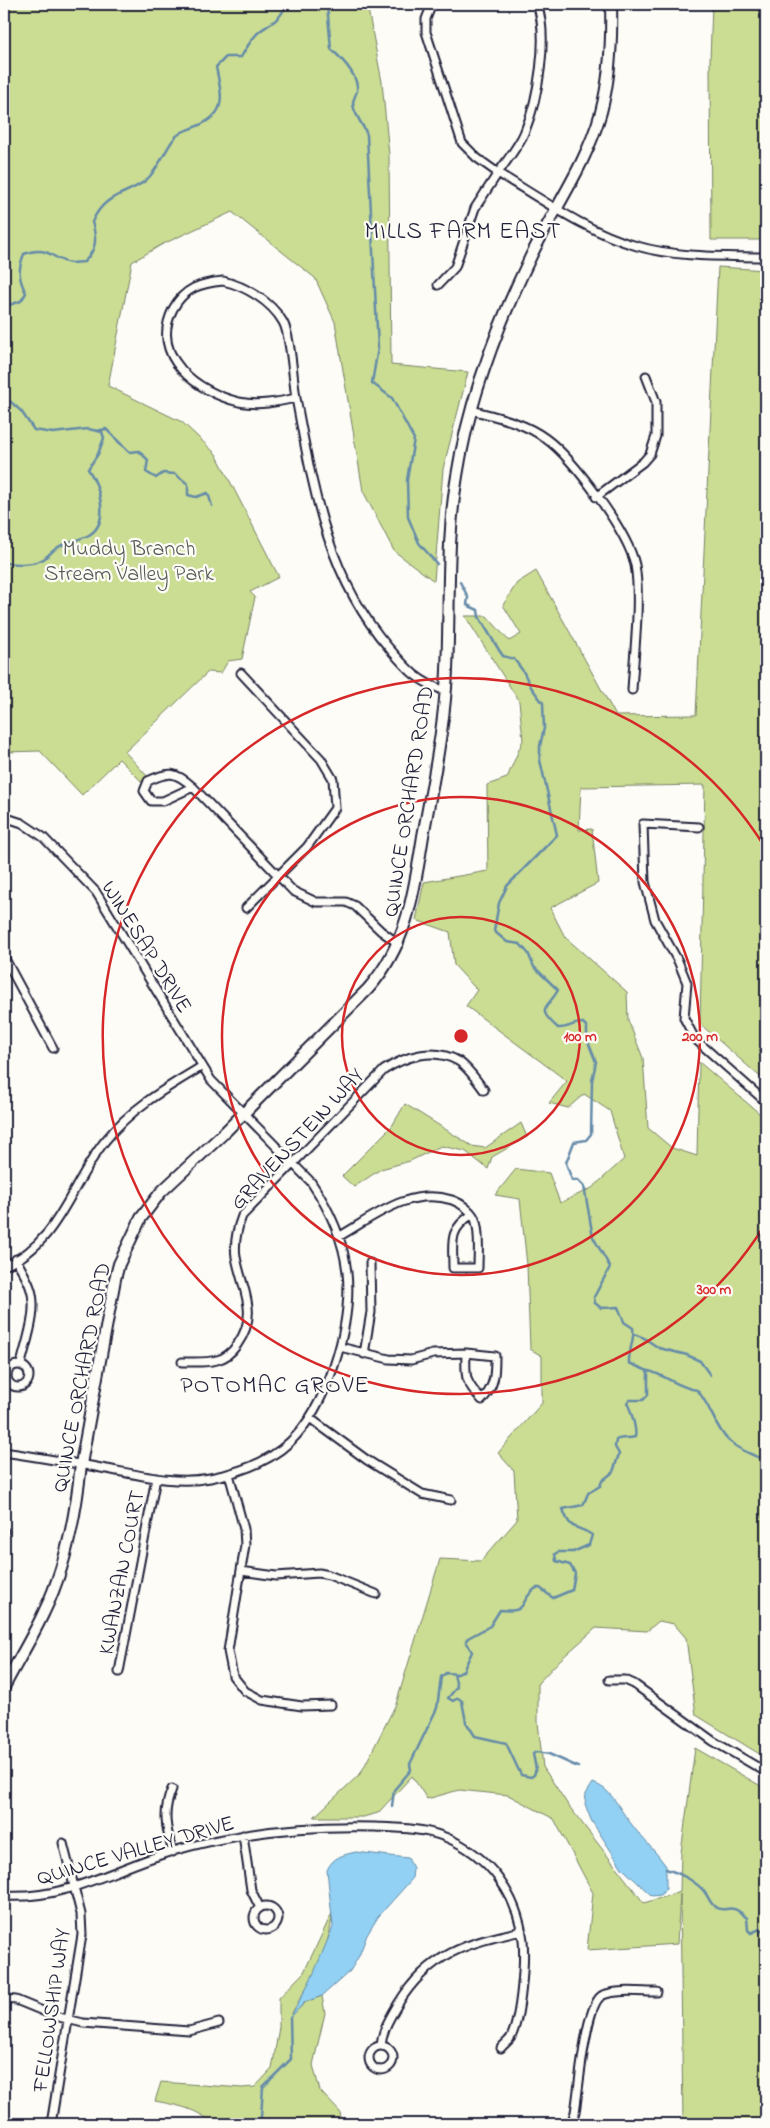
<svg xmlns="http://www.w3.org/2000/svg" width="770" height="2128" font-family="'Indie Flower',sans-serif">
  <rect width="100%" height="100%" fill="#fdfcf7"/>
  <filter id="ink" filterUnits="userSpaceOnUse"><feTurbulence type="fractalNoise" baseFrequency=".02" numOctaves="2"/><feDisplacementMap in="SourceGraphic" scale="10" xChannelSelector="R" yChannelSelector="G"/><feConvolveMatrix kernelMatrix="1 2 1 2 8 2 1 2 1" color-interpolation-filters="sRGB"/></filter>
  <g filter="url(#ink)">
    <path fill="#cbdd92" stroke="#768066" d="M4,4H367L382,82L389,155L391,365L468,372L443,469L434,581L394,551L363,491L335,322L315,278L232,212L161,245L132,262L108,386L182,422L216,454L279,577L250,592L255,597L242,659L228,661L221,673L208,672L125,752L148,777L143,783L119,759L82,795L40,751L4,752Z
      M712,4H766V240H711L710,61Z
      M718,267L766,270V1082L700,1024L705,785L581,787L579,830L592,829L598,883L550,908L565,937L627,992L628,1020L643,1058L648,1128L672,1148L697,1156L699,1062L766,1119V1758L696,1715L686,1638L674,1624L659,1621L647,1631L596,1628L561,1659L538,1683V1722L543,1767L568,1805L644,1903L680,1892L681,1853L695,1748L766,1789V2124H683L680,1894L677,1944L587,1950L593,1893L554,1819L508,1795L459,1790L427,1799L412,1776L378,1813L363,1817H314L361,1773L396,1704L440,1559L481,1561L517,1520L514,1471L498,1453L542,1403V1356L530,1349L527,1265L520,1199L495,1195L516,1169L549,1173L560,1203L592,1188L624,1159L610,1111L584,1094L568,1108L549,1103L567,1081L466,1006L477,990L454,965L450,932L416,920L424,882L488,871L487,785L507,778L523,740L519,701L465,616H487L509,641L521,634L503,605L517,583L536,571L616,716L696,715Z
      M405,1104L472,1146L485,1148L521,1123L527,1137L492,1157L488,1169L465,1151L441,1146L410,1161L381,1169L354,1187L342,1176L392,1126Z
      M332,1913C331,1950 308,1984 291,2015L306,2002L322,1996L325,2013L313,2065L320,2091L340,2112L342,2124H215C194,2108 181,2106 155,2101L161,2082L242,2088L255,2087L272,2069L279,2027V1998L304,1972Z"/>
    <path fill="#92d1f3" stroke="#658ba9" d="M593,1783C612,1789 617,1806 629,1821C640,1837 655,1850 666,1866V1888L661,1895L652,1896L622,1868L591,1820L585,1804L586,1794Z
      M356,1852L408,1858L413,1868L412,1879L378,1917L367,1935L359,1956L350,1971L322,1996L305,2002L290,2018L313,1975L333,1927L327,1870C333,1857 342,1855 356,1852Z"/>
    <g fill="none" stroke-linecap="round" stroke-linejoin="round">
      <path stroke="#658ba9" stroke-width="2.5" d="M327,4L331,49C341,58 359,76 357,91C356,95 353,99 353,103C353,114 364,125 367,135L378,348L372,383L392,398L414,439L407,480L408,517L419,543L437,564
        M4,302L9,305L21,301L26,293C18,278 18,269 24,254C49,244 53,261 71,263C75,263 80,262 84,262C97,249 97,239 92,222C105,193 123,197 145,181C157,172 164,152 173,140C178,133 184,131 192,128C229,115 222,98 216,67L226,57H241C246,49 252,37 260,31C272,22 281,20 286,4
        M4,396L21,411L34,430L53,433L88,429L102,432L104,438L98,454L88,469C99,485 111,522 89,535C80,540 69,541 60,546C54,549 50,554 45,558C34,566 16,564 4,563
        M96,431L106,429L129,452L139,451L148,460L146,472L156,478L163,473L175,474L188,484V495L196,497L208,493L212,506
        M634,1334L644,1338L659,1348L687,1355L700,1361L710,1375
        M649,1371C667,1376 679,1388 697,1390C710,1404 716,1429 728,1440C738,1449 754,1456 766,1460
        M454,1674L457,1687L448,1698L453,1701L458,1698L462,1701L466,1722L475,1736L506,1743L521,1775L531,1777L534,1775L536,1769L533,1754L536,1752L549,1754L578,1767
        M392,1806L394,1790L411,1770L410,1764L437,1708L441,1677L446,1673L458,1674L463,1671L472,1652L466,1641L468,1638L490,1626L500,1610C531,1613 517,1602 536,1588H540L553,1598L572,1590L575,1573L570,1565L556,1561L555,1554L558,1552H573L589,1545L592,1535C576,1524 571,1533 563,1509L583,1505C591,1488 584,1496 600,1486L602,1481L613,1472L619,1454L615,1447L616,1440C622,1437 628,1439 635,1437C637,1430 631,1410 627,1403L629,1400H643L648,1395V1371L629,1363C628,1351 635,1340 633,1328L624,1322L618,1307L601,1308L595,1303L594,1297L610,1267L593,1237L584,1186L578,1180H572L566,1163L574,1142L586,1140L591,1134L592,1081L596,1062L587,1039V1027L583,1023C574,1022 568,1029 558,1028C534,1007 548,1009 558,990L534,967L528,953L520,944L507,942L494,931L499,903L507,886L557,835L540,760V746L544,728L543,703L531,687L523,671L514,659L503,656L499,650L479,617L478,610L467,605L468,597L460,582
        M666,1869C680,1873 698,1882 706,1894C709,1899 711,1904 715,1907C721,1912 728,1907 734,1909C739,1910 743,1915 747,1918L748,1930L751,1933L760,1929L764,1933L766,1941
        M257,2124L261,2117L263,2087L291,2059L290,2018"/>
      <defs>
        <path id="street" d="M432,4L426,19V32L462,143L477,158L498,173C507,160 519,146 525,131C538,99 549,37 537,4
          M223,281C245,286 271,301 283,322C291,336 293,380 296,398C278,402 258,406 239,402C197,392 149,356 173,309C184,288 201,283 223,281Z
          M438,285L455,267L475,208L498,173C541,199 589,233 637,246C678,258 724,256 766,257
          M296,398C313,488 327,577 389,648C408,670 418,682 446,691
          M471,410C497,417 523,422 545,438C573,458 628,532 635,565C641,599 634,654 632,690
          M596,497L643,462L650,454L656,436V402L646,376
          M241,673L321,759L333,779L335,808L307,847L246,908
          M193,787L163,801H151L144,791L148,781C169,771 175,771 193,787L293,891L316,902H346L355,906L381,931L399,944
          M4,817L22,823L43,837L96,892L211,1080L311,1182C353,1244 357,1297 334,1366C311,1432 281,1465 210,1478C174,1485 136,1474 101,1468C69,1462 36,1457 4,1452
          M699,827L643,824L645,882L655,920L678,961L687,983L684,1018L695,1039L766,1102
          M4,957L53,1048
          M340,1236C375,1216 409,1187 452,1200C461,1203 474,1212 476,1222C480,1236 478,1254 478,1268H453C453,1242 448,1231 471,1215
          M16,1259C21,1269 27,1278 30,1287C39,1310 26,1342 21,1364
          M4,1266C59,1244 71,1183 105,1141C131,1108 166,1088 201,1067
          M340,1347L389,1359L411,1360L433,1354L466,1353L495,1356C495,1374 495,1386 482,1400C465,1382 465,1378 466,1353
          M364,1354L371,1312L370,1263
          M182,1362C193,1362 206,1363 217,1360C226,1358 232,1352 237,1345C260,1313 242,1290 236,1257C234,1243 237,1229 242,1216L384,1070C406,1056 434,1047 458,1061C468,1067 477,1081 484,1090
          M7 1376a11 11 0 1 1 22 0a11 11 0 1 1-22 0Z
          M311,1419L367,1460L422,1494L451,1500
          M229,1474L244,1529L245,1545L228,1651L233,1676L245,1691L262,1700L302,1706L331,1705
          M4,1531V1532
          M241,1571L276,1576L319,1573L329,1575L376,1594
          M119,1672L156,1478
          M609,1680H625L634,1684L713,1741L766,1772
          M172,1789C162,1812 166,1829 173,1852
          M243,1835L251,1890L260,1908
          M4,1896C68,1900 114,1868 173,1851C239,1832 306,1825 375,1827C398,1828 423,1828 445,1837C489,1855 517,1894 523,1940C525,1962 521,2017 511,2037C509,2041 504,2044 501,2048
          M254 1918a12 12 0 1 1 24 0a12 12 0 1 1-24 0Z
          M4,1999L16,2000L55,2016L83,2023L189,2031L219,2023
          M381,2046C382,2030 390,2018 398,2004C429,1953 467,1943 522,1931
          M369 2058a12 12 0 1 1 24 0a12 12 0 1 1-24 0Z
          M51,2124L82,1935L81,1914L63,1843
          M571,2124L575,2112C579,2091 585,2002 603,1995C618,1989 641,1992 657,1992"/>
        <path id="secondary" d="M4,1687C17,1662 32,1638 44,1612C66,1567 76,1514 81,1464L115,1279L119,1264L141,1218L161,1192L223,1134L368,989C407,945 414,893 423,836C432,787 442,738 446,688C451,617 445,546 457,476C469,399 497,326 531,256C554,209 587,163 601,112C610,78 612,39 611,4"/>
      </defs>
      <use href="#street" stroke="#22223b" stroke-width="11"/>
      <use href="#secondary" stroke="#22223b" stroke-width="14"/>
      <use href="#street" stroke="#fdfcf7" stroke-width="7"/>
      <use href="#secondary" stroke="#fdfcf7" stroke-width="10"/>
    </g>
  </g>
  <g fill="none" stroke="#d62828" stroke-width="2.5">
    <circle cx="461" cy="1036" r="119"/>
    <circle cx="461" cy="1036" r="239"/>
    <path d="M766 1223A358 358 0 1 1 766 849"/>
  </g>
  <g text-anchor="middle" stroke-width="4.5" stroke-linejoin="round" paint-order="stroke">
    <g font-size="22" fill="#555a55" stroke="#fdfcf7">
      <text x="129" y="555">Muddy Branch<tspan x="129" dy="25">Stream Valley Park</tspan></text>
    </g>
    <g font-size="22" fill="#22223b" stroke="#fdfcf7">
      <text transform="translate(407 801) rotate(-81)" y="8">QUINCE ORCHARD ROAD</text>
      <text transform="translate(148 946) rotate(58)" y="8">WINESAP DRIVE</text>
      <text transform="translate(296 1138) rotate(-47)" y="8">GRAVENSTEIN WAY</text>
      <text transform="translate(80 1377) rotate(-79)" y="8">QUINCE ORCHARD ROAD</text>
      <text transform="translate(120 1572) rotate(-79)" y="8">KWANZAN COURT</text>
      <text transform="translate(135 1849) rotate(-16)" y="8">QUINCE VALLEY DRIVE</text>
      <text transform="translate(50 2010) rotate(-82)" y="8">FELLOWSHIP WAY</text>
    </g>
    <g font-size="24" letter-spacing="1" fill="#22223b" stroke="#fdfcf7">
      <text x="463" y="238">MILLS FARM EAST</text>
      <text x="275" y="1392">POTOMAC GROVE</text>
    </g>
  </g>
  <circle cx="461" cy="1036" r="8" fill="#d62828" stroke="#fdfcf7" stroke-width="2.5"/>
  <g font-size="15" text-anchor="middle" font-weight="bold" fill="#d62828" stroke="#fdfcf7" stroke-width="4.5" stroke-linejoin="round" paint-order="stroke">
    <text x="580" y="1041">100 m</text>
    <text x="700" y="1041">200 m</text>
    <text x="714" y="1294">300 m</text>
  </g>
  <rect width="770" height="2128" fill="none" stroke="#fdfcf7" stroke-width="20"/>
  <rect x="10" y="10" width="750" height="2108" fill="none" stroke="#22223b" stroke-width="2" filter="url(#ink)"/>
</svg>
